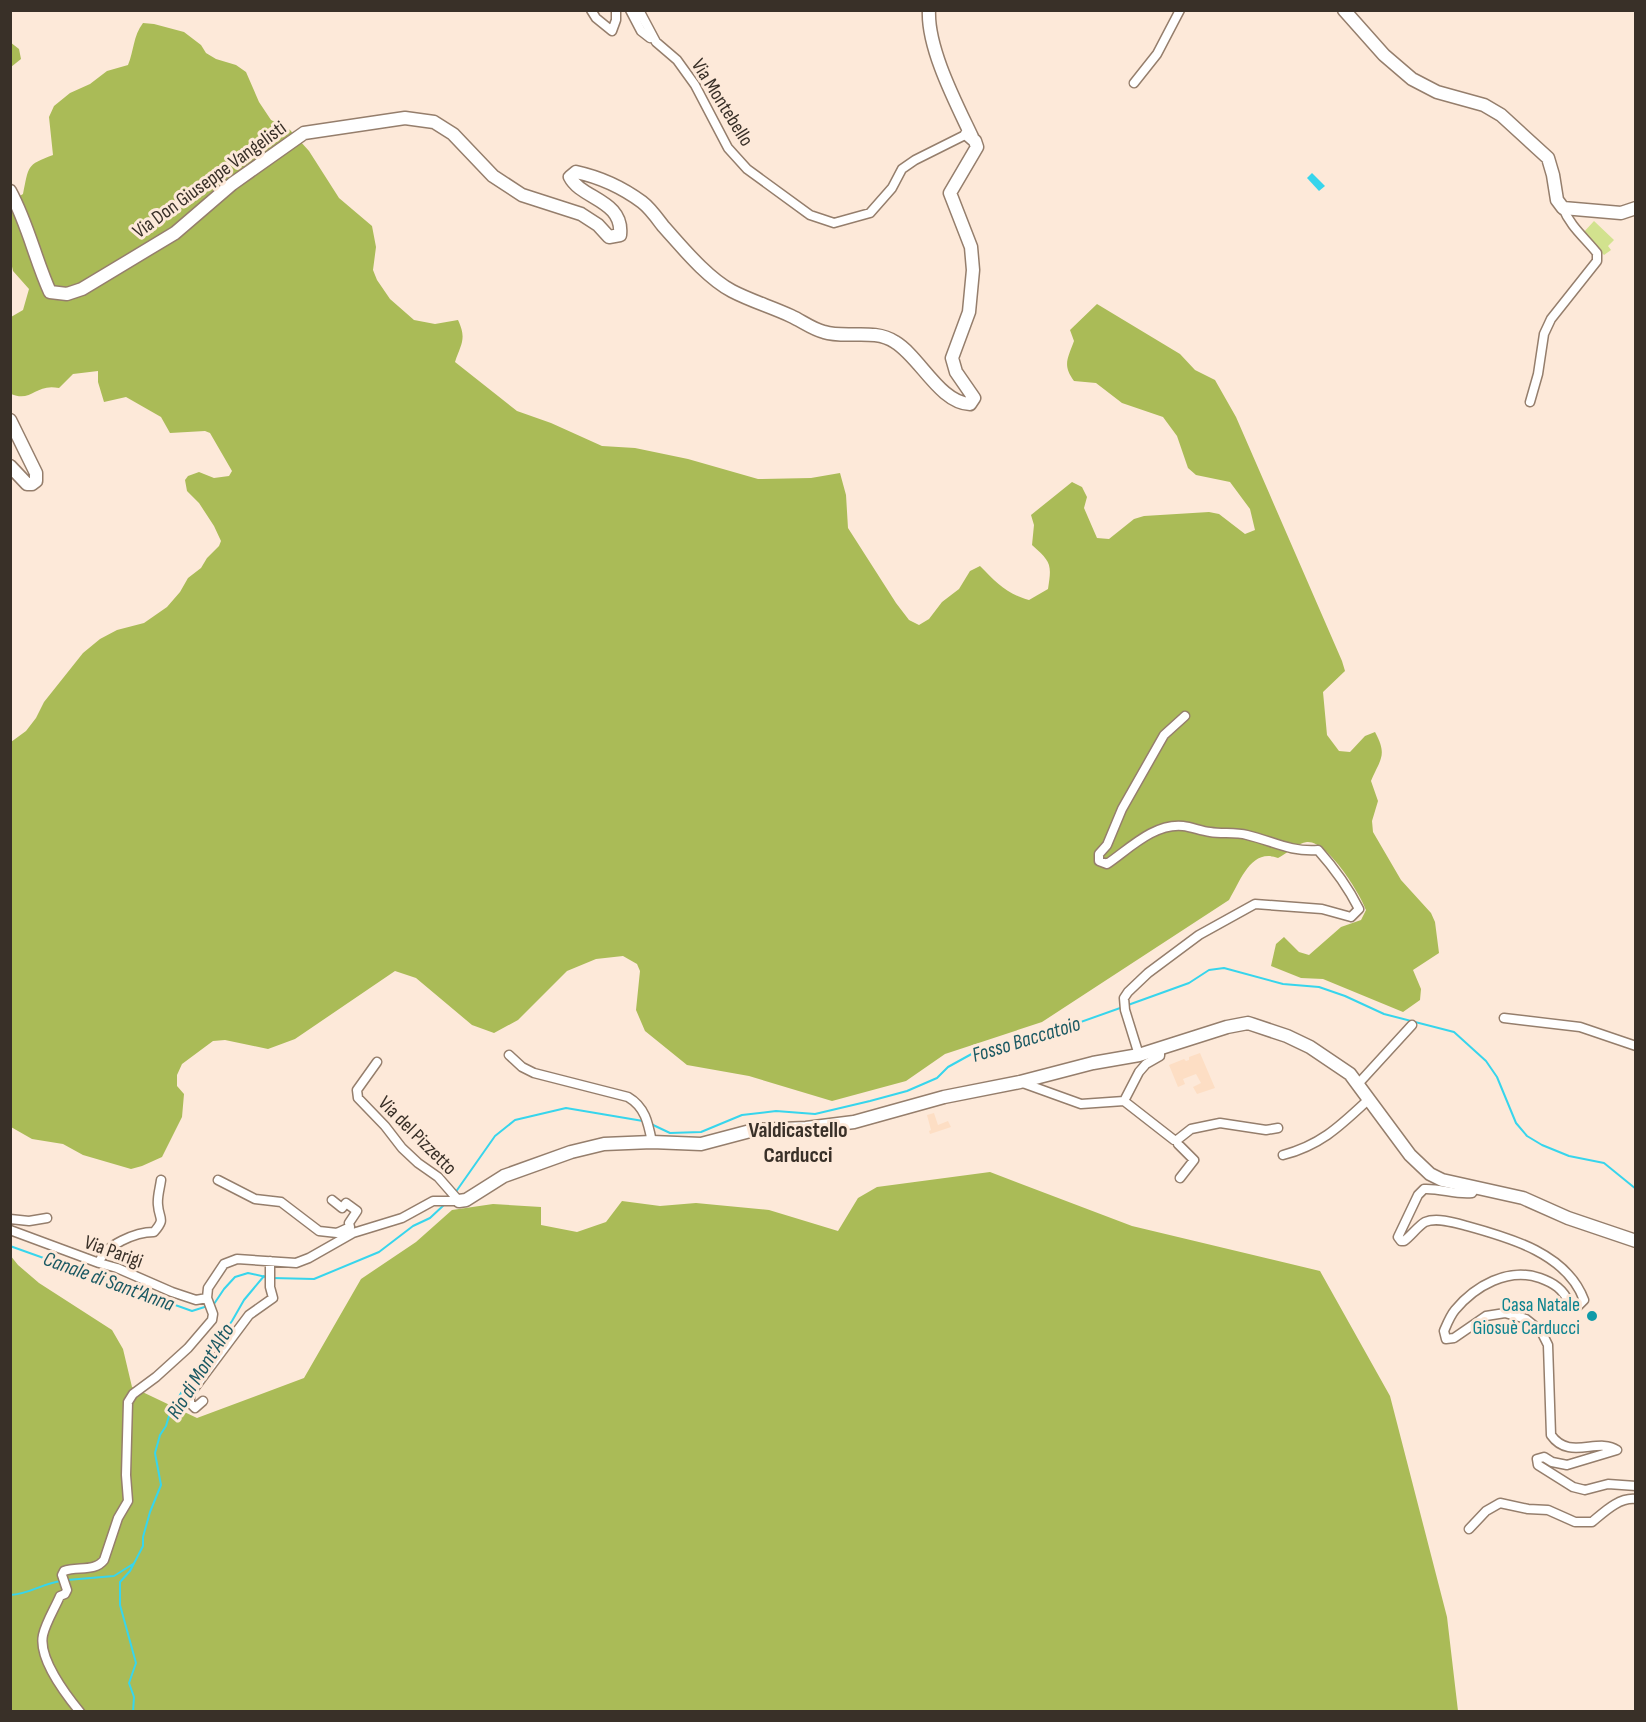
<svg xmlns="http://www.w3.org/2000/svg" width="1646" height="1722" font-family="'Sofia Sans Condensed',sans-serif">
  <rect width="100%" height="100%" fill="#fde9d9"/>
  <path fill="#fddec4" d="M1200,1053L1215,1088L1197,1094L1193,1087L1201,1083L1196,1074L1183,1079L1185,1084L1178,1087L1169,1065L1184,1059L1186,1061L1189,1060V1057Z
    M934,1113L938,1125L948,1121L951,1127L930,1134L929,1131L931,1130L927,1115Z"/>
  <path fill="#d2e28e" d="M1594,221L1614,240L1608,246L1611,250L1604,255L1583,233Z"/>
  <path fill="#aabb57" d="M143,23L154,24L184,32L201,45L206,53L216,59L236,65L246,72L259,102L271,120L290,130L309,151L339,198L372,226L376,247L373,270L377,280L390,299L414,320L435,324L458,320C467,339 461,344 455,362L517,411L551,423L602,446L635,448L688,459L758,479L811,478L840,473L846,495L848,528L896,603L909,620L919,625L929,619L942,602L959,589L970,571L980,566C997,583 1005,593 1029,600L1048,589C1052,564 1051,562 1032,545L1034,525L1031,515L1072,482L1082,487L1087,497L1084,508L1097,538L1109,539L1134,519L1144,516L1209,512L1219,514L1245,534L1255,530L1250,509L1230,482L1196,475L1188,468L1177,436L1163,417L1122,403L1096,383L1074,381C1062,365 1068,358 1074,341L1070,330L1097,304L1180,354L1195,370L1215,380L1236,417L1342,661L1345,671L1323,692L1327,735L1339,751L1350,752L1365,736L1375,732C1388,756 1380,759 1371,781L1378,801L1372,821L1373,832L1401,880L1431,913L1435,922L1439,953L1413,970L1421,989L1420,1000L1403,1012L1323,979L1301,978L1271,966L1276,944L1284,937L1299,952L1309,955L1341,927L1361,920L1366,910C1360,893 1327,840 1307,842C1298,843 1286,854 1278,858C1251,848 1241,880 1229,900L1042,1022L945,1054L906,1081L832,1101L749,1076L687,1065L645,1031L636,1010L640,971L637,964L623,956L596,959L567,971L518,1020L494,1033L472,1025L416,978L395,971L295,1039L268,1049L225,1040L213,1041L182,1064L177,1075V1086L184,1094L182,1117L162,1157L142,1166L131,1169L83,1155L63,1144L32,1139L11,1127V742L26,731L36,718L44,702L83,653L100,639L117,630L144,623L167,607L180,592L188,578L201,568L207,558L219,546L221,541L214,526L199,503L187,491L185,480L188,476L199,472L214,478L229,476L232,471L210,433L205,431L170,433L161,417L126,397L104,402L98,382V371L73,374L59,388C35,383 32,403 11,394V317L23,310L29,289L13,271L11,262V201L23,194C29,166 26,165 53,155L49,117L54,106L70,93L90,84L107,71L128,65C134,51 133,36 143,23Z
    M10,42L19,49L21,59L11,67Z
    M990,1172L1132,1226L1320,1271L1390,1396L1447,1617L1458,1711H11L10,1255L18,1265L39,1283L112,1330L123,1349L132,1387L197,1418L304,1378L361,1279L416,1242L452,1210L493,1204L541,1207V1225L577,1232L606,1222L622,1201L660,1206L696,1203L769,1210L838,1231L858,1198L877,1187Z"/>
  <path fill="#37d5ec" d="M1312,173L1325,186L1319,191L1307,178Z"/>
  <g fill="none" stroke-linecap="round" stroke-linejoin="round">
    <path stroke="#37d5ec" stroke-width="2" d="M1128,1005L1189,983L1209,970L1224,968L1283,984L1319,987L1345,996L1384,1014L1454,1032L1486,1061L1497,1077L1516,1123L1527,1136L1542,1145L1569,1156L1604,1163L1636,1189
      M651,1124L670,1133L701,1132L742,1115L776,1111L815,1114L870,1101L907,1091L937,1078L948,1067L977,1051L1030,1040L1123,1007
      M455,1193L495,1136L515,1120L566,1108L643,1121
      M10,1246L192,1311L214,1304L224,1289L235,1277L248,1273L266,1277
      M272,1278L314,1279L379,1252L413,1226L430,1218L445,1204
      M67,1580L114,1576L133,1564
      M10,1595C31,1594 42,1583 62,1581
      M133,1712L134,1697L129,1683L136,1663L120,1605V1582L130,1571L143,1546V1537L150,1512L161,1485L155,1453L160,1435L166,1426L169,1416L181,1393L232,1321L244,1300L264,1276"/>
    <defs>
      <path id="street" d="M591,10L596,18L612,31L616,20V10
        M630,10L641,31L650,38
        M639,10L656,42L677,60L695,85L728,148L747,169L810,215L834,223L870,213L892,188L902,169L915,160L967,134
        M1134,83L1157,54L1180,10
        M1530,402L1538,374L1544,334L1551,319L1597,261V253C1585,238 1570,226 1563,208
        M1504,1018L1580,1027L1636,1046
        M509,1055L522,1067L534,1073L628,1097C645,1107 648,1122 652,1142
        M1139,1055L1125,1010L1124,998L1128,992L1148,973L1199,935L1255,904L1322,909L1351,917L1359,909C1348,887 1334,868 1318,850C1289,852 1273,841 1247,835C1235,832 1222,834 1210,832C1201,831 1192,827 1183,826C1154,823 1129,849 1107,864L1099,861V854L1107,845L1122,809L1164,735L1185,716
        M377,1062L357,1090L358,1098L385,1126L402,1148L418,1163L438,1177L459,1201
        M1020,1082L1081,1104L1124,1101L1174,1140H1177L1191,1129L1220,1123L1266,1130L1278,1128
        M1358,1084L1412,1025
        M1124,1101L1139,1072L1146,1064L1160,1056V1049
        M1177,1140L1178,1144L1194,1160L1180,1178
        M1283,1155C1321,1145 1340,1126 1368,1100
        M218,1180L255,1199L281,1202L319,1231L337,1233L348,1228
        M1476,1187L1472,1193C1456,1195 1440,1188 1424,1189L1418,1195L1398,1237L1401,1241H1404C1411,1236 1418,1226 1425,1222C1437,1217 1456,1223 1467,1226C1511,1238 1567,1254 1584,1300L1578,1306L1570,1304C1563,1289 1554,1283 1540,1278C1508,1267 1475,1286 1455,1310C1450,1316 1447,1324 1444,1331L1446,1339L1454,1338L1486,1316L1505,1313L1526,1319L1541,1331L1548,1345L1551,1435C1569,1461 1598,1437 1617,1450L1567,1465L1552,1462L1544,1457L1537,1459L1538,1465L1573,1487L1585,1490L1608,1484L1636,1486
        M332,1200L342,1208L346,1203L357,1211L349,1223L350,1227L348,1228
        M10,1219L29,1221L47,1218
        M10,1230L99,1263L117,1268L172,1292L196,1300L207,1298
        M99,1263C104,1245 136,1232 154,1232C166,1218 159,1220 158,1205C157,1197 160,1188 161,1180
        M203,1401L195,1408L190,1403V1394L249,1315L273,1298L270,1287V1261
        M1469,1529L1486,1511L1500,1503L1528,1509L1548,1510L1575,1522H1592C1604,1512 1619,1497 1636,1499
        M80,1712C66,1695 38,1658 43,1635C46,1622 55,1608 60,1596L65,1594L67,1590L62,1575L64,1571C77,1566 95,1572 104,1560L118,1518L128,1501L126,1475L128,1402L133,1394L156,1377L188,1348L212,1320L213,1314L207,1298L208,1288L224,1264L237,1259L296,1263L309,1258L353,1233L402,1218L433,1201H459"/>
      <path id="secondary" d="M929,10C927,48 956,103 972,137
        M1344,10L1384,55L1412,79L1437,92L1484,105L1501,115L1548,158L1553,175L1557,200L1563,208L1621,213L1636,208
        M10,191C28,224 35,259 50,292L67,294L82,289L175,233L232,184L304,133L405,118L434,122L453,134L493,176L522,195L581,214L598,225L609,237L620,235C624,200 581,199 570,177L576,172C599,177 623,188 642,202C650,208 657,218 663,226C682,247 707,278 732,291C751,301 772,307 791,316C802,321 812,329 824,332C846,339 874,328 895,342C920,357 940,403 970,404L974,398L956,372L952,358L969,312L973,270L971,247L950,193L977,147L975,141L967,134
        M10,420L36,473V481L32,484H27L10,466
        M459,1201L466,1200L504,1176L571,1152L604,1144L652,1142L701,1144L754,1130L806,1128L854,1122L944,1097L1020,1082L1093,1063L1139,1055L1227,1027L1248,1023L1287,1036L1310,1047L1350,1074L1410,1155L1430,1174L1442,1180L1523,1198L1568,1218L1636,1241"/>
    </defs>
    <use href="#street" stroke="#957e6c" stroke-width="11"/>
    <use href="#secondary" stroke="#957e6c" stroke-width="15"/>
    <use href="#street" stroke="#fff" stroke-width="8"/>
    <use href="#secondary" stroke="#fff" stroke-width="12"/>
  </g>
  <circle fill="#0f9aa8" stroke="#fde9d9" stroke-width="2" cx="1592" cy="1316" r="6"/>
  <g text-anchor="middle" stroke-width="6" stroke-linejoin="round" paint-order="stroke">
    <g font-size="20" fill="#393028" stroke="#fde9d9">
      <text transform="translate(723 102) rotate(58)" y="7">Via Montebello</text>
      <text transform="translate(209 179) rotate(-36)" y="7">Via Don Giuseppe Vangelisti</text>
      <text transform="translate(418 1135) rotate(45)" y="7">Via del Pizzetto</text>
      <text transform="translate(114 1251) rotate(20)" y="7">Via Parigi</text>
    </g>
    <g font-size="20" fill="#0d838f" stroke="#fde9d9" text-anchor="end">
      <text x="1580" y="1311">Casa Natale<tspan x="1580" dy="23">Giosuè Carducci</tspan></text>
    </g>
    <g font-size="21" font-style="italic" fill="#1b5963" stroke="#fde9d9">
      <text transform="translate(1026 1039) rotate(-17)" y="7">Fosso Baccatoio</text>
      <text transform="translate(109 1281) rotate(20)" y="7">Canale di Sant'Anna</text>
      <text transform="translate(200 1371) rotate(-58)" y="7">Rio di Mont'Alto</text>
    </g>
    <g font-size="22" font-weight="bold" fill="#393028" stroke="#fde9d9">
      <text x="798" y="1137">Valdicastello<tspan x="798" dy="25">Carducci</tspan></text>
    </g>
  </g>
  <rect width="1646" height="1722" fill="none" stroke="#393028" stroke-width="24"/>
</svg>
